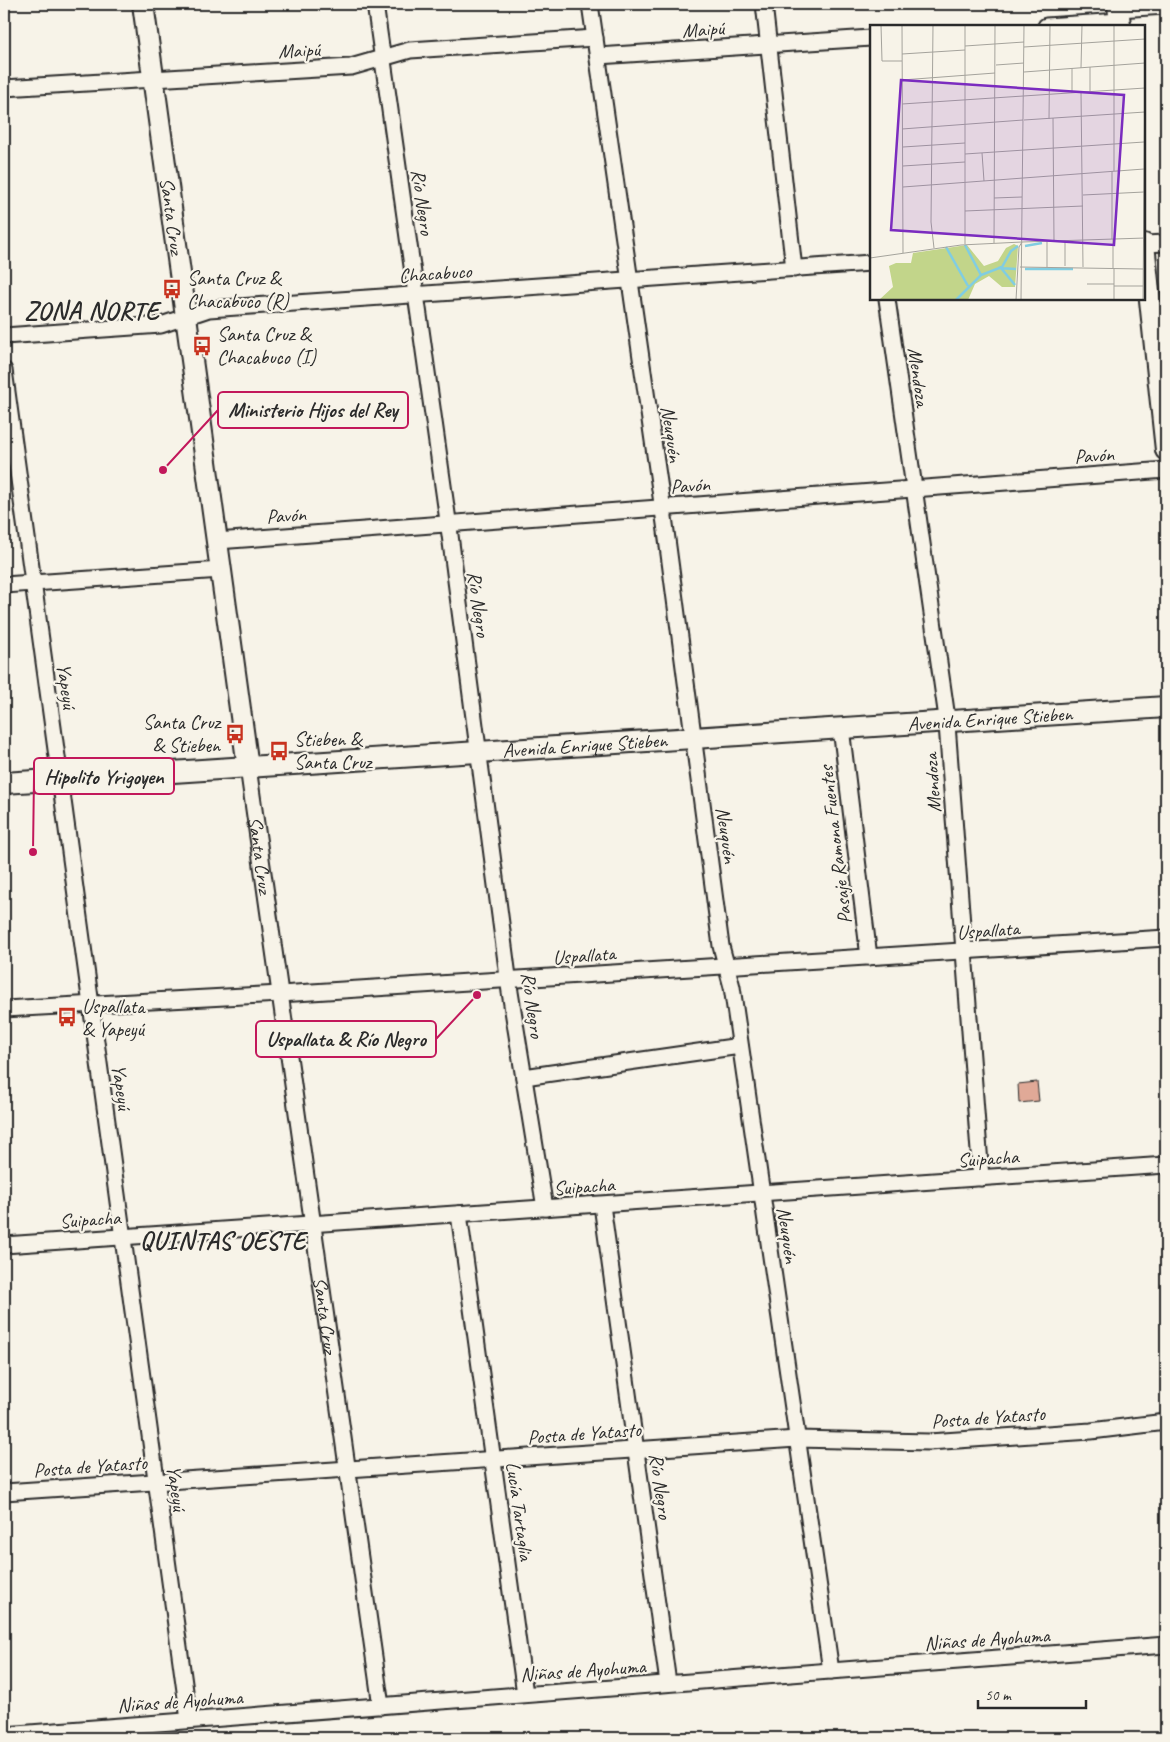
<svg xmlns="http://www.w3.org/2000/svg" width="1170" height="1742" font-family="Caveat,sans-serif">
  <rect width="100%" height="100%" fill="#f7f3e8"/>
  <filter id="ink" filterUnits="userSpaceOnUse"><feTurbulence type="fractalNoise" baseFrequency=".02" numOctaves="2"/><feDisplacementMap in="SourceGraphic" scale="10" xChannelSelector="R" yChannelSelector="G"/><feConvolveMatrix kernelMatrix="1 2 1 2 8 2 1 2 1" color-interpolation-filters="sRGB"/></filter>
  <g filter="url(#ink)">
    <path fill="#e0a997" stroke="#2b2b2b" d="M1037,1082L1039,1101L1019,1103L1018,1084Z"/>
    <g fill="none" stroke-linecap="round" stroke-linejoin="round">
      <defs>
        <g id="minor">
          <path d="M375,4L450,535L510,992L545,1208"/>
          <path d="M590,4L665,524L721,946L732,987L831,1671"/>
          <path d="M764,4L794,269"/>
          <path d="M1118,9L1166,6"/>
          <path d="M1046,26L1120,21"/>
          <path d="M598,56L871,38"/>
          <path d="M4,88L351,67L410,50L595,38"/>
          <path d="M1144,244L1166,243"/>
          <path d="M887,299L946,711L981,1178"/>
          <path d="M4,336L161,325L209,309L871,263"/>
          <path d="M4,370L189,1720"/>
          <path d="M217,541L1166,470"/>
          <path d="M4,585L221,570"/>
          <path d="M841,728L869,957"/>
          <path id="s1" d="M248,767L381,1706"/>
          <path d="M4,1009L280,994L1166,938"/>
          <path d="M524,1077L740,1046"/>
          <path d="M602,1205L668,1683"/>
          <path d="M459,1214L525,1694"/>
          <path d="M4,1245L1166,1165"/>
          <path d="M4,1492L797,1439L929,1442L1091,1431L1166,1422"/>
          <path d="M4,1735L1166,1645"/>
        </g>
        <g id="major">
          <path id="s2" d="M143,4L248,767"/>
          <path d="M1118,4L1120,26"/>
          <path d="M1144,244L1166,450"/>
          <path id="s3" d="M4,783L1166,707"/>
        </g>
      </defs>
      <use href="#minor" stroke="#2b2b2b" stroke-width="19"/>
      <use href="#major" stroke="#2b2b2b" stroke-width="24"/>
      <use href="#minor" stroke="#f7f3e8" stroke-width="15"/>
      <use href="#major" stroke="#f7f3e8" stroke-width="20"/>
    </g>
  </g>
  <defs>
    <symbol id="bus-bare" viewBox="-9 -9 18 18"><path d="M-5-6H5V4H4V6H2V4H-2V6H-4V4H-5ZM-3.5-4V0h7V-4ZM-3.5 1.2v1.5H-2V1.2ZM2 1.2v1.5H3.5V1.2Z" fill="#c8321e" stroke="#f7f3e8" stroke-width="2.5" paint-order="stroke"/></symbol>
  </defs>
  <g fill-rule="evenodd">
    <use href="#bus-bare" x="158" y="275" width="28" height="28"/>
    <use href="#bus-bare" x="188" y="332" width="28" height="28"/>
    <use href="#bus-bare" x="221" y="720" width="28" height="28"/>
    <use href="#bus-bare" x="265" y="737" width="28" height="28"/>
    <use href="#bus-bare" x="53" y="1003" width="28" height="28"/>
  </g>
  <g text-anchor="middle" stroke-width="4.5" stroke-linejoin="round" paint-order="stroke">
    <g font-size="20" fill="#2b2b2b" stroke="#f7f3e8">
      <text transform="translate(703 29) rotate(-4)" y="7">Maipú</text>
      <text transform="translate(299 50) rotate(-3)" y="7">Maipú</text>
      <text transform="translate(423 202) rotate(82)" y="7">Río Negro</text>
      <text dy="7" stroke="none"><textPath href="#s2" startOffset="214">Santa Cruz</textPath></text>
      <text transform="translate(435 273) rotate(-4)" y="7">Chacabuco</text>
      <text transform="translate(919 377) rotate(82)" y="7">Mendoza</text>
      <text transform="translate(672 434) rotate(82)" y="7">Neuquén</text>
      <text transform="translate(1094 455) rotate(-4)" y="7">Pavón</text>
      <text transform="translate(690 485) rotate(-4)" y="7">Pavón</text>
      <text transform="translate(286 515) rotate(-4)" y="7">Pavón</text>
      <text transform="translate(479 604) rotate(82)" y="7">Río Negro</text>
      <text transform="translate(67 686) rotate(82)" y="7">Yapeyú</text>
      <text dy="7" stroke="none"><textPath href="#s3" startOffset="988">Avenida Enrique Stieben</textPath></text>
      <text dy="7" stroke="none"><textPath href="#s3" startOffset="582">Avenida Enrique Stieben</textPath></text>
      <text transform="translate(932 783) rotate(-94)" y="7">Mendoza</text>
      <text transform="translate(727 835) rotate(82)" y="7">Neuquén</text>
      <text transform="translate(835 845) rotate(-97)" y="7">Pasaje Ramona Fuentes</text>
      <text dy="7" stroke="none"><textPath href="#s1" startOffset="89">Santa Cruz</textPath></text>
      <text transform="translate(988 930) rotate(-4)" y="7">Uspallata</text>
      <text transform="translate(584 955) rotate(-4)" y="7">Uspallata</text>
      <text transform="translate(533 1005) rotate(82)" y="7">Río Negro</text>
      <text transform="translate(122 1087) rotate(82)" y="7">Yapeyú</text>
      <text transform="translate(988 1158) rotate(-4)" y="7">Suipacha</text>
      <text transform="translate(584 1186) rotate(-4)" y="7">Suipacha</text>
      <text transform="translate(90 1219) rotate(-4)" y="7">Suipacha</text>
      <text transform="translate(788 1235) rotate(82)" y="7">Neuquén</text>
      <text dy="7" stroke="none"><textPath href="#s1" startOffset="554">Santa Cruz</textPath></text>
      <text transform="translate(988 1417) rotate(-4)" y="7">Posta de Yatasto</text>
      <text transform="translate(584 1433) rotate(-4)" y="7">Posta de Yatasto</text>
      <text transform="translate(90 1466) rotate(-4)" y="7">Posta de Yatasto</text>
      <text transform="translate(661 1486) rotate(82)" y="7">Río Negro</text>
      <text transform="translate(177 1488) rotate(82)" y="7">Yapeyú</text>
      <text transform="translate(520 1511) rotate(82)" y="7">Lucía Tartaglia</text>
      <text transform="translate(987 1639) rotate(-4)" y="7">Niñas de Ayohuma</text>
      <text transform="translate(583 1670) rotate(-4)" y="7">Niñas de Ayohuma</text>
      <text transform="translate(180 1701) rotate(-4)" y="7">Niñas de Ayohuma</text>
    </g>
    <g font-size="20" fill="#2b2b2b" stroke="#f7f3e8" text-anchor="start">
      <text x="187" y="285">Santa Cruz &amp;<tspan x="187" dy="23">Chacabuco (R)</tspan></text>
      <text x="217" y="341">Santa Cruz &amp;<tspan x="217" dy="23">Chacabuco (I)</tspan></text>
      <text x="220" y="729" text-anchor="end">Santa Cruz<tspan x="220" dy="23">&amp; Stieben</tspan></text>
      <text x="294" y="746">Stieben &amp;<tspan x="294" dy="23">Santa Cruz</tspan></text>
      <text x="82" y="1013">Uspallata<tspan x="82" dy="23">&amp; Yapeyú</tspan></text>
    </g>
    <g font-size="25" font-weight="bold" letter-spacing="1" fill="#2b2b2b" stroke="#f7f3e8">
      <text x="92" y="319">ZONA NORTE</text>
      <text x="223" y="1249">QUINTAS OESTE</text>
    </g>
  </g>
  <g transform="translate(870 25)">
    <rect width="275" height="275" fill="#f7f3e8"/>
    <path d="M144,219L148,221L145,262H132L119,251L105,259L98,275H9L23,262L19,241L26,238H41L43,228L97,220L114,241L128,236L136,223Z" fill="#c2d58a"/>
    <path fill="none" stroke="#81cde1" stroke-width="2.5" d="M95,220L111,250M155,221L172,218M76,222L98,261M128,243L146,244M131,243L145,260M155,244H203M86,275L111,250L132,242L141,226L148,221"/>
    <path fill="none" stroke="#a5a39c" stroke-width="1" d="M11,0L12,36H32M32,0L33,228M63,0L61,197L64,223M244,0V146M95,21L154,17M154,22L275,14M32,29L95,25M126,40L154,38M220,42V67M202,43V68M211,43L212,0M154,47L275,38M32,55L125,48M211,67L213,242M32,79L275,63M183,93L184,216M179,94L180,0M154,95L275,87M32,104L153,95M33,122L95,118M112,128L114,156M95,129L274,117M33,141L95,137M33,162L274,144M213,170L274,167M124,173L152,172M95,186L213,181M242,214V146M152,217L275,213M124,218L125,0M95,219V0M0,233L91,220L152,217M195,241V215M150,242L273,244M177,242V216M243,244V214M217,259H244M244,261H273M146,275L149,222L152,217M151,275L154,0M244,275V244M273,275L275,38"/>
    <path fill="#7b2cbf" fill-opacity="0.15" stroke="#7b2cbf" stroke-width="2.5" d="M31,55L254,70L244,220L21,205Z"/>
    <rect width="275" height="275" fill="none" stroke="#2b2b2b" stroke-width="2.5"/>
  </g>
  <path fill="none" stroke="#c2185b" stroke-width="2" d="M163 470L218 410M33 852L34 776M477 995L436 1039"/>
  <g fill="#c2185b" stroke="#f7f3e8" stroke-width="2">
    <circle cx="163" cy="470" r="5"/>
    <circle cx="33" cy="852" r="5"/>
    <circle cx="477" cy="995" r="5"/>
  </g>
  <g fill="#f7f3e8" stroke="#c2185b" stroke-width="2">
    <rect x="218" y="392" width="190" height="36" rx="5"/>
    <rect x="34" y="758" width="140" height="36" rx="5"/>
    <rect x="256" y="1021" width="180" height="36" rx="5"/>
  </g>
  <g font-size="21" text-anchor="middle" font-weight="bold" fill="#2b2b2b">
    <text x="313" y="417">Ministerio Hijos del Rey</text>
    <text x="104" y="784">Hipolito Yrigoyen</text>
    <text x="346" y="1046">Uspallata &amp; Río Negro</text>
  </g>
  <rect width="1170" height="1742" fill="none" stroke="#f7f3e8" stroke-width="20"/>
  <rect x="10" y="10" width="1150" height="1722" fill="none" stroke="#2b2b2b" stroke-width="2" filter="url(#ink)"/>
  <path d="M978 1700v8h108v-8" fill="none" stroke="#2b2b2b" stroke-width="2.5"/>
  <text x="985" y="1700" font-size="15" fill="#2b2b2b" stroke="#f7f3e8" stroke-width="4" paint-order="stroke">50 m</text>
</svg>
